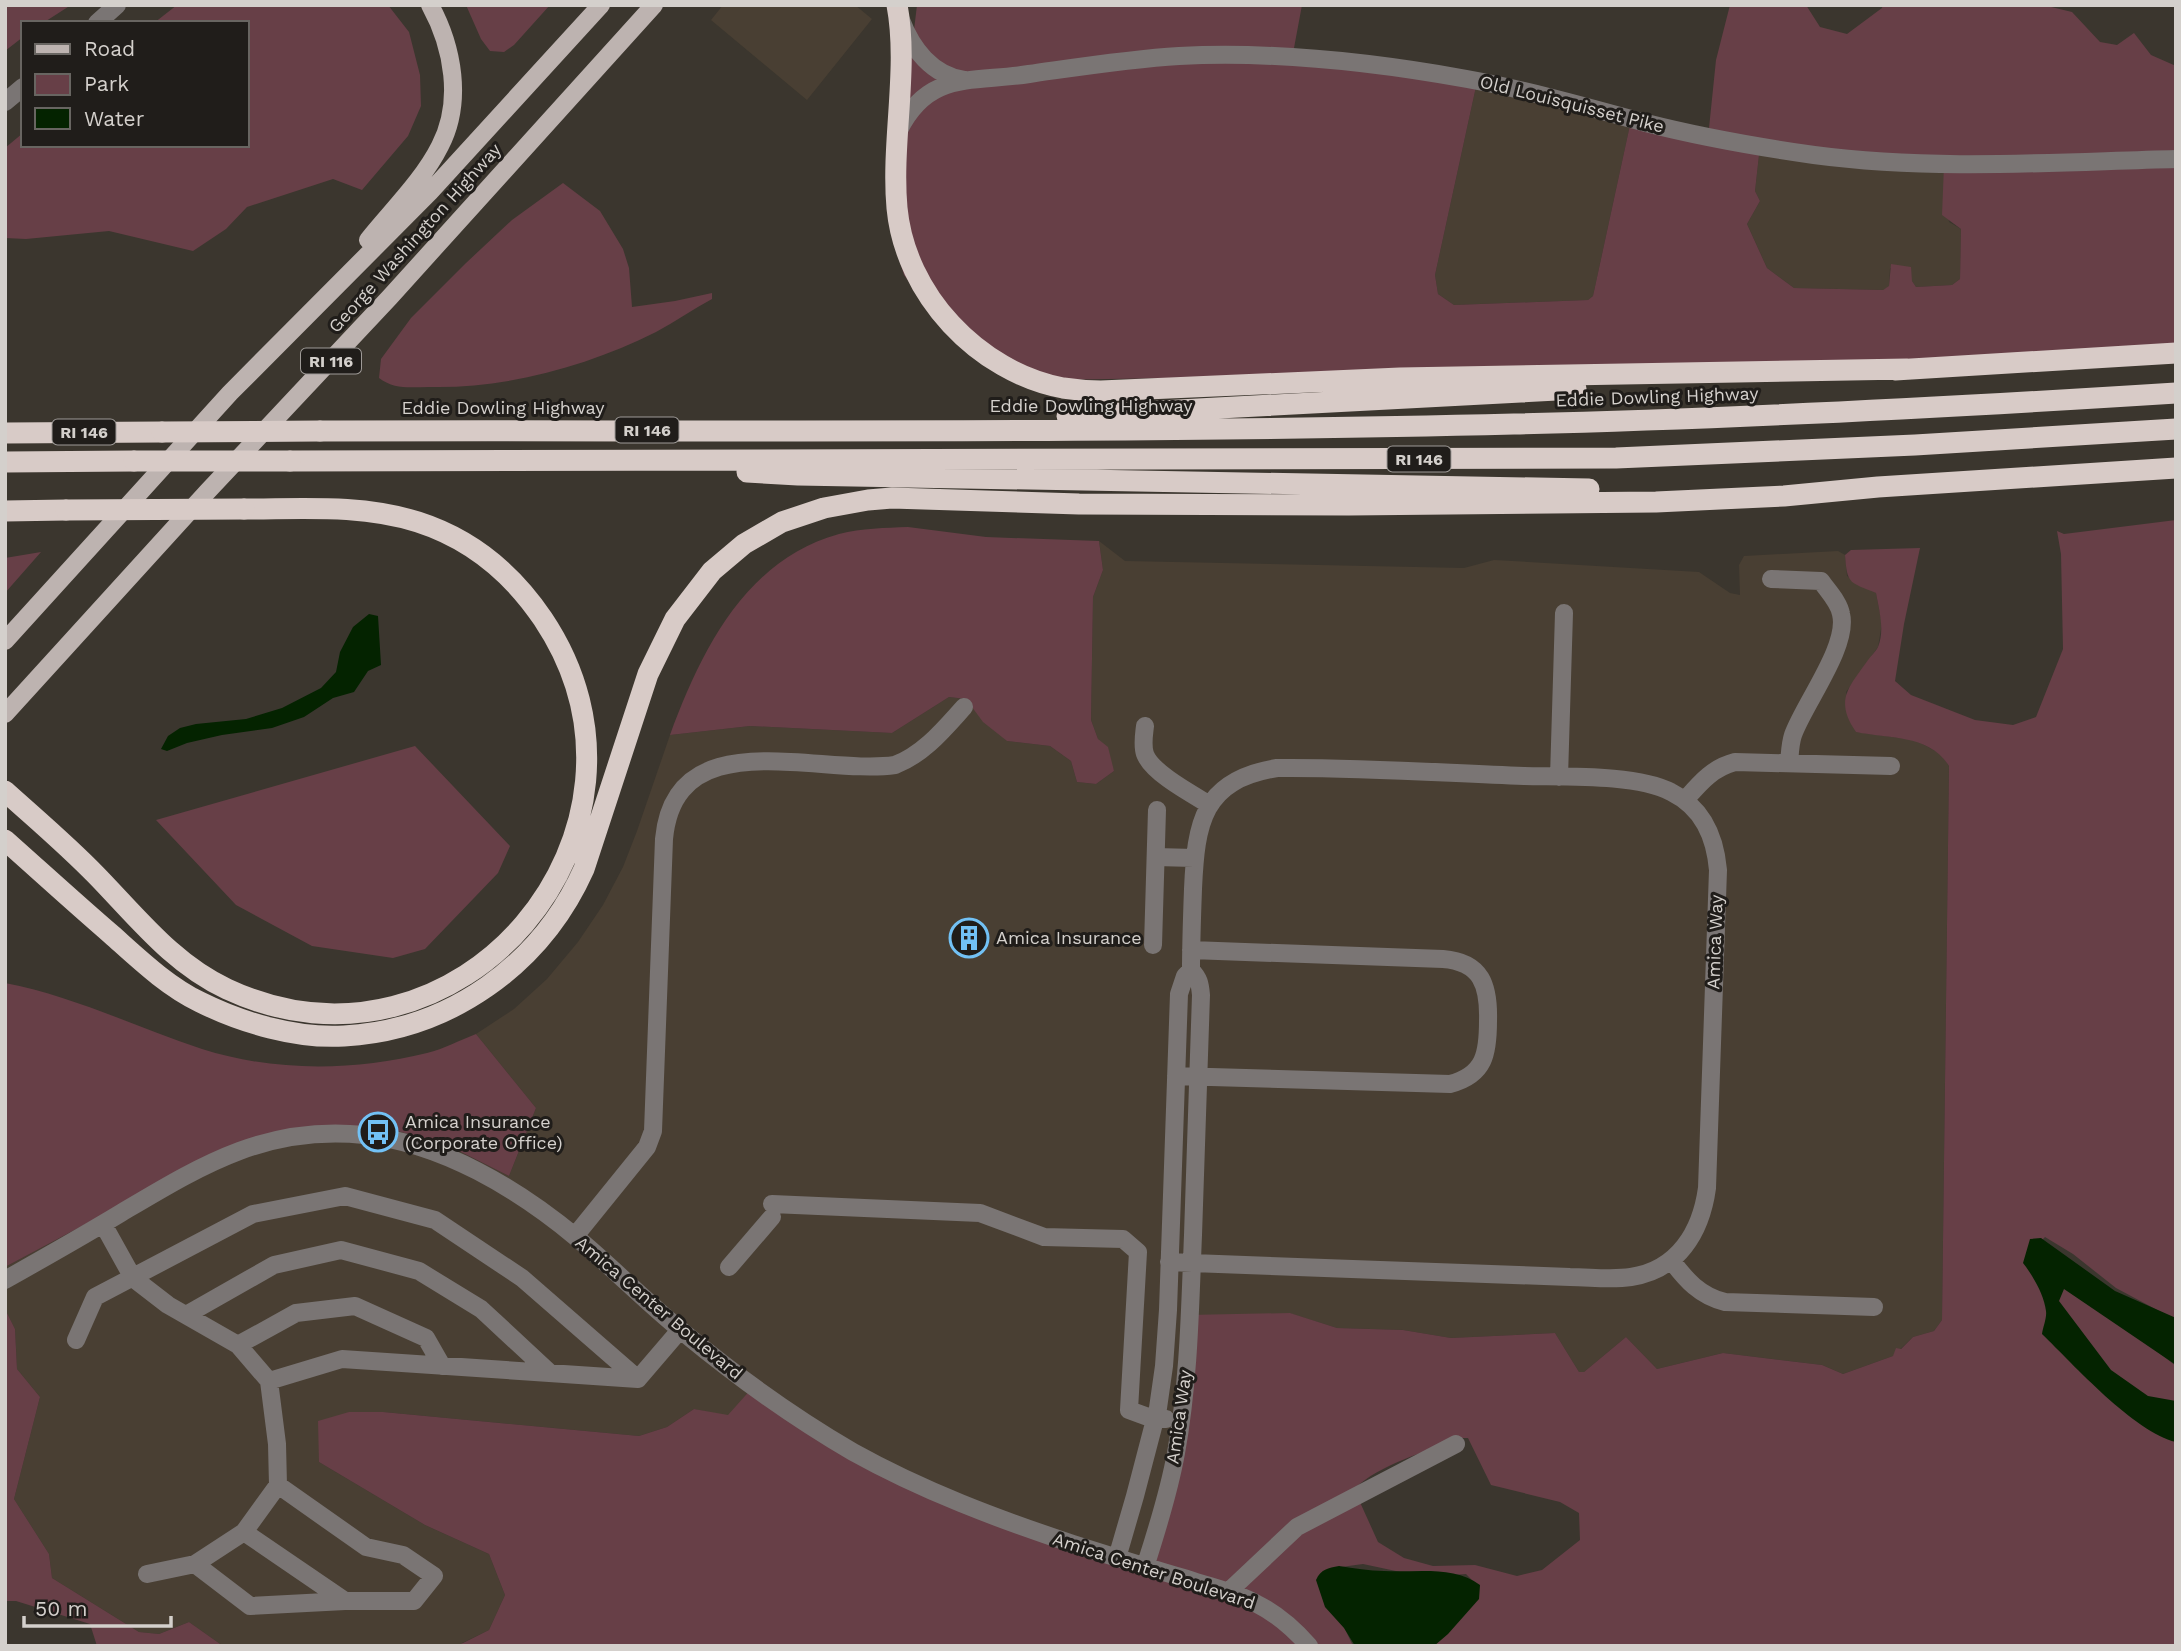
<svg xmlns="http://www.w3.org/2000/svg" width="2181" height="1651" font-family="'Work Sans',sans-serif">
  <rect width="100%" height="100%" fill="#3b362e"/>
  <path fill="#493f33" d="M723,5H855L872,19L807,100L711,20Z
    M1477,82L1630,125L1593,296L1588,300L1454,305L1438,294L1435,275Z
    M1760,146L1943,161L1949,222L1961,229L1960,279L1952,285L1916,287L1912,281L1890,268L1889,287L1883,290L1794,288L1767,268L1747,224L1760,201L1755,191Z
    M1099,541L1125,561L1464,568L1494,560L1699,572L1730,593L1740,595L1739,565L1744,556L1838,551L1845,555L1847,576L1876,593L1882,623L1878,647L1846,692L1856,732L1915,740L1941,754L1949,766L1942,1320L1934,1331L1913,1337L1893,1356L1843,1374L1822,1365L1723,1353L1657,1369L1626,1337L1584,1372H1579L1555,1333L1451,1338L1403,1330L1337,1328L1289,1313L1174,1447L1140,1560L728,1416L694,1409L667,1427L639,1436L383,1412H349L319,1462L425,1525L489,1554L505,1595L489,1630L462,1643L466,1646H223L189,1622L159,1634L139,1632L52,1578L49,1554L14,1499L40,1397L17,1369L15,1329L5,1309V1267L189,1169L349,1128L397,1131L443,1143L509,1176L536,1108L476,1034L514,1009L547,979L578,942L603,905L623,867L637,831L670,735L750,726L892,733L949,697L966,699L1007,741L1050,746L1071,761L1077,782L1096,784L1114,771L1098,739L1091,720L1093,597L1103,570Z"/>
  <path fill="#673f47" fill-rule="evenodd" d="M6,5H71L43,23H23V37L5,51Z
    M177,5H388L409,32L420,75L421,106L408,136L362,190L333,179L247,207L226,229L193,251L109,231L26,239L5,238V148L23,133V145H247V23H154Z
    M466,5H550L514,45L504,52L490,51L481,39Z
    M917,5H1302L1294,48L1296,53L1477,82L1435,275L1438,294L1454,305L1588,300L1593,296L1630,125L1704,130L1709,128L1716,60L1730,5H1806L1820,27L1847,34L1882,8L1883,5H2043L2072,12L2100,42L2117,45L2134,33L2151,55L2176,66V349L1708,369L1050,380L944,330L904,275L890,230ZM1760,146L1944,165L1942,215L1961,229L1960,279L1952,285L1916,287L1912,281L1911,267L1891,264L1889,286L1883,290L1794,288L1767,268L1747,224L1760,201L1755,191Z
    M563,183L600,211L623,249L629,268L632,307L675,301L712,293V299C693,309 675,322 656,332C588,366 506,389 429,387C410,387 395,390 379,378L381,359L411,318L466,263L512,220Z
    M2176,520V1320L2116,1288L2073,1254L2045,1237L2036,1246L2063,1278L2176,1366V1646H1427L1479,1587L1466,1574L1424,1577L1363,1564L1341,1567L1324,1585L1353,1646H466L461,1644L489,1630L505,1595L489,1554L425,1525L319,1462L318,1421L349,1412H383L639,1436L667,1427L694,1409L728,1415L753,1387L858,1451L1013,1522L1140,1560L1174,1447L1187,1315L1290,1313L1337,1328L1403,1330L1451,1338L1555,1333L1579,1372H1584L1626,1337L1657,1369L1723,1353L1822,1365L1843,1374L1893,1356L1896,1348L1901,1349L1913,1337L1934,1331L1942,1320L1949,766C1929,734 1889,739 1856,732C1834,700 1849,687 1868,660C1871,656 1876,651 1878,647C1885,630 1879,610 1876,593C1850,582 1847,585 1845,555L1851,550L1920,548L1904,624L1895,681L1911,695L1975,720L2013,725L2036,717L2063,649L2061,554L2057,531L2064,534ZM1462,1438H1468L1491,1485L1560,1502L1579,1513L1580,1540L1542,1570L1517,1576L1475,1565L1433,1566L1404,1558L1378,1542L1354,1489C1380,1464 1428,1451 1462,1438Z
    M908,527L986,537L1099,541L1103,570L1093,597L1091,720L1098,739L1108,747L1114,771L1096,784L1077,782L1071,761L1050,746L1007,741L983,722L966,699L949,697L892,733L750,726L670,735C701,651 745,560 839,534C862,528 885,528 908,527Z
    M41,552L5,593V558Z
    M415,746L510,846L498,873L425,949L393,958L312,946L236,905L156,820Z
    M5,983C73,996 136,1027 202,1049C274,1072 354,1071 427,1053C444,1049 460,1040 476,1034L536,1108L509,1176L443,1143L397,1131L349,1128L189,1169L5,1267Z
    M5,1309L15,1329L17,1369L40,1397L14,1499L49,1554L52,1578L139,1632L159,1634L189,1622L223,1646H97L90,1624L16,1601H5Z"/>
  <path fill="#042300" d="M369,614L378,616L381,665L368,671L354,692L333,698L304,717L272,728L222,735L187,743L167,751L161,749L168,736L180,728L196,724L246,719L282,708L321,688L336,672L340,652L353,627Z
    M2041,1238L2115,1291L2176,1318V1365L2064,1289L2059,1301L2111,1370L2148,1396L2176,1401V1442C2134,1432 2074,1365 2042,1334C2043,1327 2047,1318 2046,1311C2044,1294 2033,1276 2023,1263L2030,1239Z
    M1339,1566C1354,1568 1369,1571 1384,1571C1415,1573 1454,1565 1480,1585L1479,1599L1448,1634L1434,1646H1355L1344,1628L1325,1607L1316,1580C1321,1569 1328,1568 1339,1566Z"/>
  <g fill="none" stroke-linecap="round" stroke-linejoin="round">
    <path stroke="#7a7574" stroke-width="18" d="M901,20C912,49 932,75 964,80
      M97,23L117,5
      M5,102L23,87
      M899,130C929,70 973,83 1029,74C1079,67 1129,59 1179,56C1275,51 1373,62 1467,79C1528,90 1587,107 1646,123C1701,137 1758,147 1814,155C1935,171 2055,162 2176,159
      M1771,579L1821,581C1828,591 1839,602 1841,614C1849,646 1804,704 1793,735C1790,744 1790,753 1789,763
      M1145,726C1144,735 1142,745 1145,754C1152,773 1192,794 1210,805
      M1559,777L1564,613
      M1685,800C1700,783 1712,768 1735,762L1891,766
      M1156,857L1194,858
      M1153,945L1157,810
      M1176,1076L1450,1084C1485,1075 1488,1053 1488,1021C1489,986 1482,962 1443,959L1191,950
      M772,1204L980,1213L1044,1237L1123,1239L1138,1252L1129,1410L1148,1417L1166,1419
      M103,1224L133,1278L168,1305L238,1345L269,1381L277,1444L278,1485L244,1532L195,1564L147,1574
      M575,1236L647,1147L653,1131L664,839C675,720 819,776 895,765C924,754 944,729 964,707
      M1671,1260C1686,1280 1700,1296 1725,1302L1874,1307
      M729,1267L772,1217
      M5,1280C44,1258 83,1236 121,1213C202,1165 266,1125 364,1135C442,1143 518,1189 577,1238C613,1268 646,1302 683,1332C736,1376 793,1417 853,1452C923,1491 998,1519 1073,1544C1111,1556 1149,1568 1187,1579C1210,1587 1236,1592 1257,1604C1277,1614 1294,1629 1309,1646
      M186,1315L274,1265L341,1250L419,1271L481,1309L550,1373
      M76,1340L95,1297L253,1214L345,1196L435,1220L522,1278L638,1379
      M238,1345L296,1313L355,1306L426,1338L442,1366
      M269,1381L342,1359L638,1379L680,1330
      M244,1532L345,1601H414L434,1576L403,1555L366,1547L278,1485
      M1117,1558L1135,1496L1158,1408L1164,1366L1168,1310L1179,994L1185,976L1191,970
      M195,1564L250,1606L345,1601
      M1145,1567C1157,1530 1169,1492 1176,1453C1189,1381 1190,1308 1193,1235C1196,1155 1199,1075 1201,995C1200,984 1199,978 1191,970C1191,943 1192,916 1193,889C1196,823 1202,780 1277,768C1359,767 1442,773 1524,776C1564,777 1637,774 1671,792C1703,808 1715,836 1718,870L1707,1188C1701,1232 1678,1270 1631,1277C1611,1280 1590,1277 1570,1277L1192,1263L1169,1262
      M1228,1592L1297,1527L1456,1444"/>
    <path stroke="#bdb3b0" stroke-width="18" d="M368,240C392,210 423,180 440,146C463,102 453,47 430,5
      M5,641L230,393L430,192L601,5
      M5,714L207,492L390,297L654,5"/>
    <path stroke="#d8cbc7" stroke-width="21" d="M897,5C909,69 891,142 897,208C905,294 978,372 1063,388C1076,390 1088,391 1101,391L1400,378L1907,369
      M1895,370L2176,353
      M1067,416L1576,389
      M320,431C718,430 1116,434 1514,424C1735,419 1955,407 2176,393
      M5,433L162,432
      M290,461L1616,458L1915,445L2176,429
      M5,462L134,461
      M747,472L798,475L1589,489
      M5,511L66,510
      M5,791C36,819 67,845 96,875C137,917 173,964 227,989C458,1097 684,830 543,619C512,573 471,539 418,522C361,504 302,509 244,509
      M5,840C41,872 76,904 112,935C140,960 167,986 200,1002C242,1023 297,1039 344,1036C450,1030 541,965 584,869L648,674L675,619L712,571L744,544L782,522L824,508L868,500L892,498L1079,504L1349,505L1656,502L1784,496L1878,487L2176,468"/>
    <path stroke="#d8cbc7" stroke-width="21" d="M162,432L320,431
      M134,461H290
      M66,510L244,509"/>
  </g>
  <defs>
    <symbol id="building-ring" viewBox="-11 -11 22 22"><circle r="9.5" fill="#201d1a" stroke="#72c1f5" stroke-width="1.5"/><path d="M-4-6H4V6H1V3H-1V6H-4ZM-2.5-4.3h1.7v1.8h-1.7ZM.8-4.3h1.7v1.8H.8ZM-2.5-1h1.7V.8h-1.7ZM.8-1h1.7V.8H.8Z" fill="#72c1f5"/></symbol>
    <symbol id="bus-ring" viewBox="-11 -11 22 22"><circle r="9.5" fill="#201d1a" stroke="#72c1f5" stroke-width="1.5"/><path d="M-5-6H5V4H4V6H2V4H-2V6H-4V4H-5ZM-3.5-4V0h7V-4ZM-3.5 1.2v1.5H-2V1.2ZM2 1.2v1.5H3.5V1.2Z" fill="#72c1f5"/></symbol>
  </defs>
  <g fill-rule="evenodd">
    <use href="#building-ring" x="947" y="916" width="44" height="44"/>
    <use href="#bus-ring" x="356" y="1110" width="44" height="44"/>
  </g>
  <g text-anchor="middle" stroke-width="6" stroke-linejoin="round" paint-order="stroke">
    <g fill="#201d1a" stroke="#9e9a97" stroke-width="2">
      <rect x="301" y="348.5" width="60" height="25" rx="5"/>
      <rect x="615.5" y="417.5" width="63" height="25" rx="5"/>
      <rect x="52.5" y="419.5" width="63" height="25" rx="5"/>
      <rect x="1387.5" y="446.5" width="63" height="25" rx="5"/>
    </g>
    <g font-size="16" font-weight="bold" fill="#d4d0cc">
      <text x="331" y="367">RI 116</text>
      <text x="647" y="436">RI 146</text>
      <text x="84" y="438">RI 146</text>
      <text x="1419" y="465">RI 146</text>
    </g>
    <g font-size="18" fill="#d4d0cc" stroke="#201d1a">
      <text transform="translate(1572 104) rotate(14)" y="6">Old Louisquisset Pike</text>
      <text transform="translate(415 238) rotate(-48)" y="6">George Washington Highway</text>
      <text transform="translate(1657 397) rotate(-2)" y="6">Eddie Dowling Highway</text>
      <text x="1091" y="412">Eddie Dowling Highway</text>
      <text x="503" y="414">Eddie Dowling Highway</text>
      <text transform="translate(1715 942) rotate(-88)" y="6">Amica Way</text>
      <text transform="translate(659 1308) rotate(40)" y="6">Amica Center Boulevard</text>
      <text transform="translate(1179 1417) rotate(-82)" y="6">Amica Way</text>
      <text transform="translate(1154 1571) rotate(18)" y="6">Amica Center Boulevard</text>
    </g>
    <g font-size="18" fill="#d4d0cc" stroke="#201d1a" text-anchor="start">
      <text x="996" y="944">Amica Insurance</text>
      <text x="405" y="1128">Amica Insurance<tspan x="405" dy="21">(Corporate Office)</tspan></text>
    </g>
  </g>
  <rect width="2181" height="1651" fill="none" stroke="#d4d0cc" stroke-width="14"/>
  <rect x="21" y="21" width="228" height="126" fill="#201d1a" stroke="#686561" stroke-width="2"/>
  <rect x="35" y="44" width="35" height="10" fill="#bdb3b0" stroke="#686561" stroke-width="2"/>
  <text x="84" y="56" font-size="21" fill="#d4d0cc">Road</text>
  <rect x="35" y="74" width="35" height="21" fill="#673f47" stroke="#686561" stroke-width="2"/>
  <text x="84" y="91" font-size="21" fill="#d4d0cc">Park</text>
  <rect x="35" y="108" width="35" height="21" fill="#042300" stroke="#686561" stroke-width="2"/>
  <text x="84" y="126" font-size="21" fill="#d4d0cc">Water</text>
  <path d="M24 1616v10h147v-10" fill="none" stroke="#d4d0cc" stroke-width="3.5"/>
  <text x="35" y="1616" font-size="21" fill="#d4d0cc" stroke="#201d1a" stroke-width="5" paint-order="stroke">50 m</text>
</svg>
